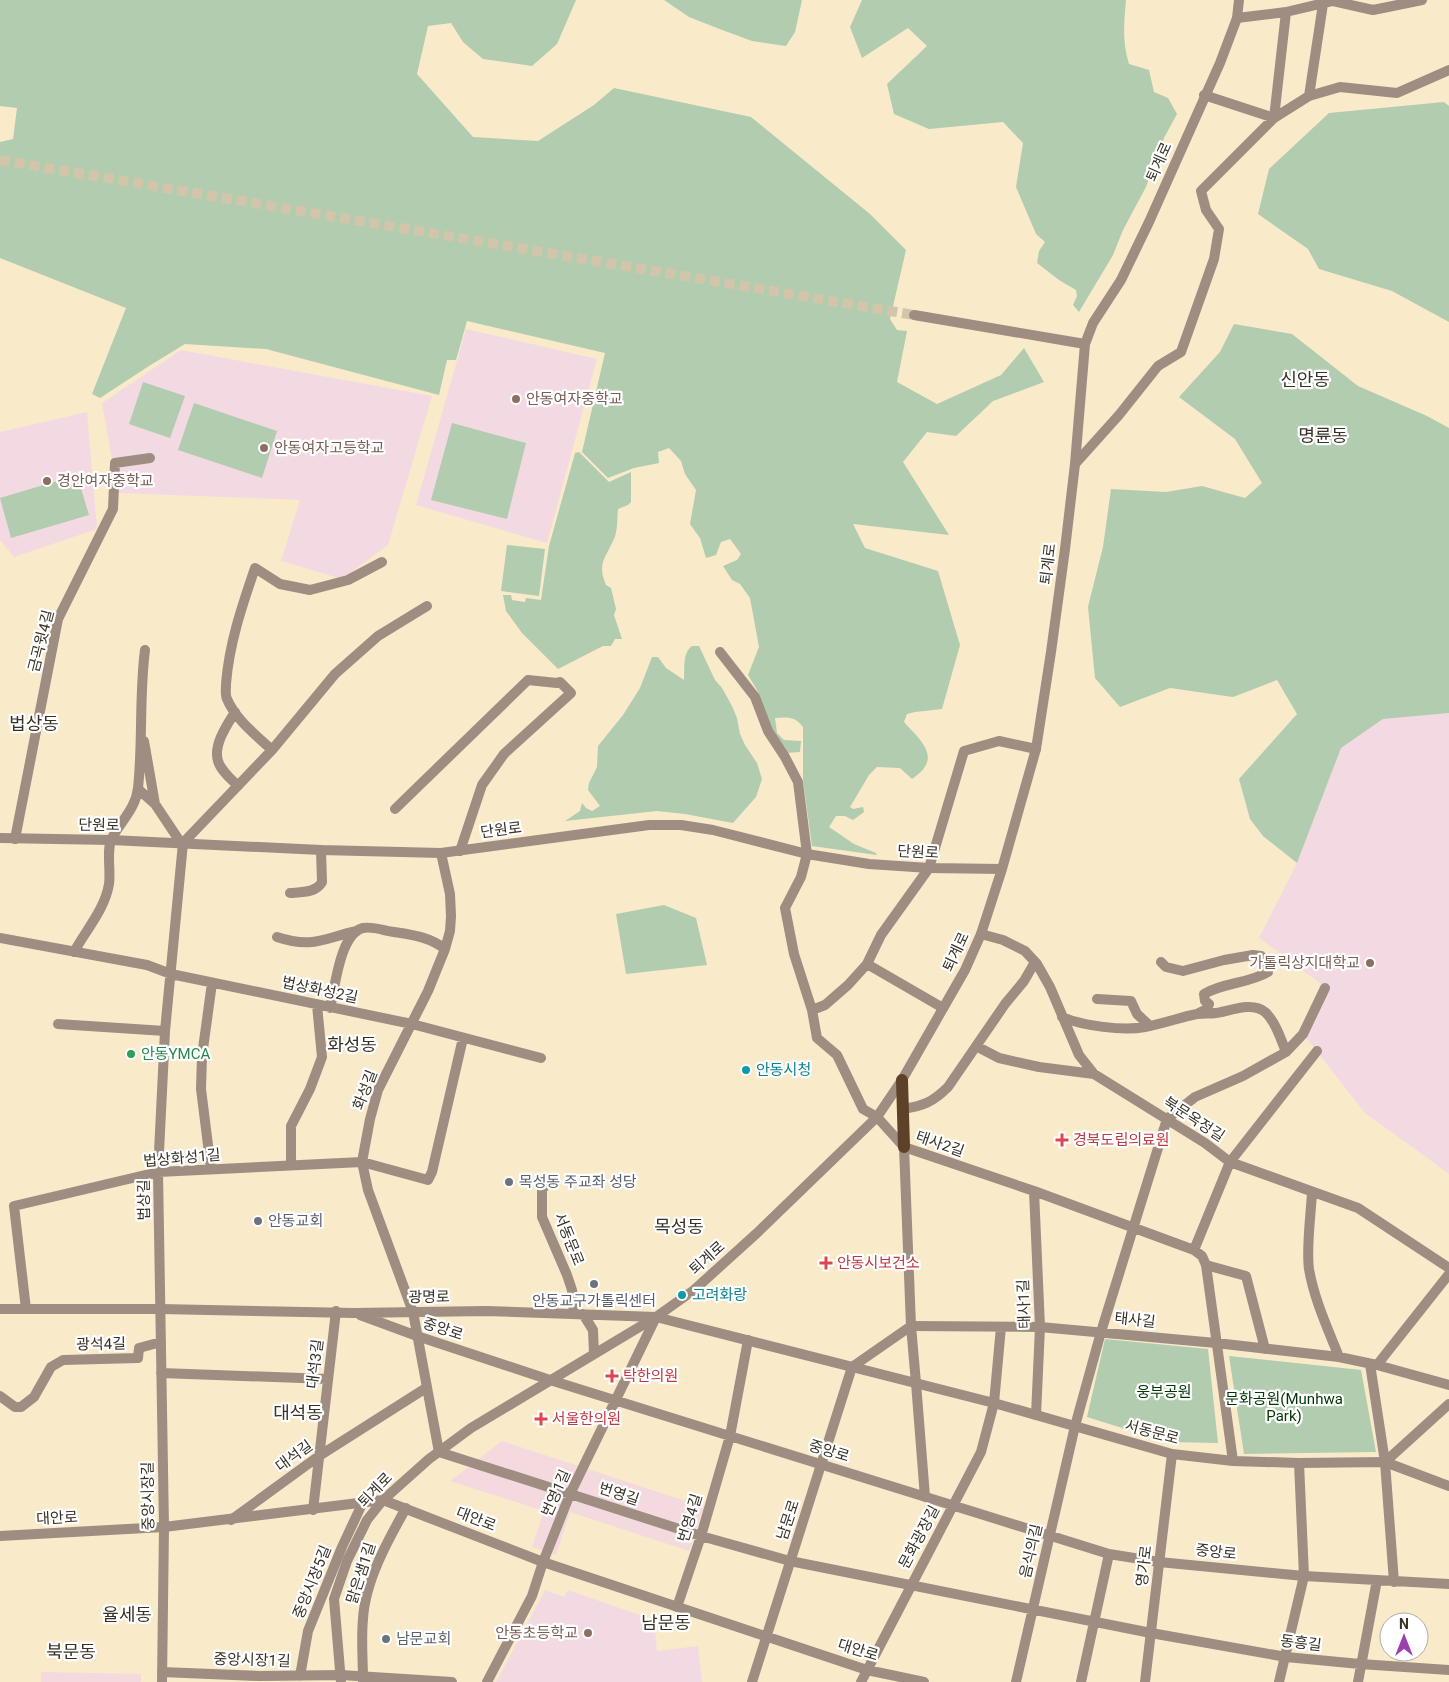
<svg xmlns="http://www.w3.org/2000/svg" width="1449" height="1682" font-family="Roboto,'Noto Sans KR',sans-serif">
  <rect width="100%" height="100%" fill="#f9eaca"/>
  <path fill="#f4dadf" d="M502,1441L704,1507L689,1551L570,1512L556,1555L532,1547L544,1511L450,1481Z
    M41,1672L141,1674V1682H41Z"/>
  <path fill="#f3dae2" d="M466,329L597,359L547,543L416,505Z
    M181,350L432,396L388,545L342,579L281,561L300,500L118,493L102,403Z
    M87,412L97,529L14,557L0,540V432Z
    M1449,713V1174L1365,1113L1303,1034L1325,987L1259,938L1297,863L1341,748L1383,719Z
    M545,1590L564,1597L568,1590L654,1620L657,1651L698,1646L702,1682H496Z"/>
  <path fill="#b1ccaf" d="M0,0H576L557,44L532,66L483,59L463,42L451,23L428,26L417,74L473,137L538,141L594,105L614,88L751,117L870,214L906,250L890,319L897,330L907,331L897,382L937,404L1001,375L1024,348L1044,382L993,401L956,436L927,432L903,462L949,535L853,524L865,548L938,571L960,645L942,709L915,712L907,714L904,722C922,742 943,758 912,779L900,768L877,767L869,775L850,807L853,809L863,807L864,812L853,820L845,816H836L829,827L854,844L876,853L877,855L812,846L803,780V727C795,716 787,717 775,718L777,733L784,740L801,741L800,752L786,753L770,731L765,711L757,690L748,675L759,647L750,598L740,584L732,580L723,566L737,560L741,554L730,539L721,542L716,555L706,558L700,538L690,524L696,490L685,474L681,461L669,448L658,452L659,463L634,468L608,478L582,452L605,353L467,321L456,360H447L439,395L266,349L185,344L149,366L100,398L92,394L126,308L0,258V142L13,139L17,108L0,106Z
    M664,0H802L795,32L786,46L752,41L717,28L689,17Z
    M862,0H1126C1124,23 1122,42 1129,64L1149,70L1154,92L1168,98L1177,114L1164,138L1146,187L1123,230L1113,255L1079,312L1073,305L1077,296L1076,290L1059,280L1037,263L1039,251L1045,242L1036,234L1016,187L1023,143L1003,122L929,129L894,114L887,84L927,46L908,28L862,58L850,27Z
    M1444,102L1449,106V322L1392,291L1319,269L1308,249L1258,214L1269,169L1329,113Z
    M1234,324L1292,334L1358,386L1427,416L1449,428V713L1383,719L1341,748L1297,863L1263,836L1250,819L1239,779L1297,714L1277,680L1233,697L1170,688L1120,707L1095,678L1088,607L1103,547L1111,489L1166,492L1202,486L1245,498L1262,483L1235,439L1179,397L1220,352Z
    M143,382L185,396L170,438L129,424Z
    M194,403L277,431L262,478L178,450Z
    M452,423L526,443L507,519L431,500Z
    M579,452L609,482L631,472V502L628,505L618,509C617,518 618,532 613,541C605,559 597,564 606,585L611,588L616,609L614,615L622,639H615L611,646H603L558,669L522,633L506,611L503,595H511L512,600L525,602L526,598L541,600L549,546L575,453Z
    M77,475L89,515L11,538L0,498Z
    M507,545L545,549L539,596L501,591Z
    M692,646H699L715,680L722,688L732,706L737,718L740,734L745,745L757,763L762,779L756,797L733,823L685,814L657,811L565,821L580,811L582,803L586,808L592,811L600,806L588,790L589,783L597,767L598,746L623,715L640,688L652,657H658L666,668L684,680C685,668 682,654 692,646Z
    M664,905L696,918L707,965L626,974L616,914Z
    M1105,1339L1208,1349L1218,1443L1167,1442L1087,1417Z
    M1229,1356L1361,1370L1376,1452L1244,1454Z"/>
  <g fill="none" stroke-linecap="round" stroke-linejoin="round">
    <path stroke="#d2c5a9" stroke-width="10" stroke-dasharray="10 5" stroke-linecap="butt" d="M0,160L914,315"/>
    <path stroke="#9e8d80" stroke-width="10" d="M1237,18L1286,12L1333,1L1373,10L1422,0
      M1204,95L1274,118
      M1309,96L1323,4
      M1274,118L1286,12
      M1075,464L1119,415L1158,366L1181,352L1214,259L1219,229L1206,210L1201,191L1274,118L1309,96L1340,87L1397,93L1449,70
      M720,652L755,697L768,731L785,757L798,782L807,854L801,877L785,908L794,954L812,1010L817,1038L837,1055L863,1109L877,1117
      M235,712C227,725 213,745 218,761C221,771 231,779 238,786
      M144,741L155,804
      M272,750C256,735 236,720 227,699C225,695 226,689 226,684C229,644 242,606 255,568L280,584L310,590L348,580L382,562
      M138,789L155,804L181,843
      M395,809L528,680L557,683L560,682L571,693L504,754L482,785L460,851
      M15,839L58,619L113,509L115,463L150,458
      M441,853L450,894L451,916L450,931L445,949L428,991L378,1090L370,1119L362,1162L368,1190L413,1312L439,1452L701,1536L790,1561L1151,1633L1286,1657L1360,1664L1449,1670
      M290,893C301,892 316,893 322,882L321,850
      M981,934L1003,940L1025,951L1037,964L1050,987L1079,1055L1094,1074L1205,1143L1230,1162L1358,1208L1449,1268
      M277,937C313,949 324,938 357,931
      M0,938L147,965L171,974L412,1024L541,1058
      M74,952C86,930 105,909 109,884C111,871 106,849 112,838C121,821 136,808 138,788C143,742 139,696 145,650
      M1161,962L1166,967L1183,971L1224,960L1253,955L1261,956L1267,964L1268,972C1248,984 1224,982 1204,994L1205,1001L1209,1004L1207,1009L1199,1013
      M867,964L943,1008
      M1097,999L1131,1001L1137,1014L1150,1026
      M330,1008C335,988 340,933 363,928C373,926 385,931 394,932C413,935 430,937 445,949
      M812,1010L825,1005L848,985L867,964L881,935L929,868L964,751L999,741L1036,749
      M1062,1017C1083,1026 1123,1031 1145,1027C1163,1024 1180,1017 1197,1014C1204,1013 1210,1014 1216,1013C1230,1011 1252,1001 1265,1012C1275,1021 1281,1039 1286,1052
      M58,1024L165,1031
      M976,1046L999,1058L1039,1067L1094,1074
      M903,1109C923,1106 933,1102 948,1087L1005,1004L1024,981L1035,962
      M904,1147L1034,1191L1194,1250L1202,1256L1206,1265L1233,1461
      M291,1165V1126L310,1089L322,1057L317,1005
      M211,1169L201,1089L202,1056L212,983
      M550,1178L542,1190V1217L567,1275L572,1290L574,1314
      M1034,1191L1040,1327L1036,1415
      M1312,1192C1311,1214 1306,1248 1309,1269C1314,1299 1328,1329 1339,1357
      M1194,1250L1230,1162L1317,1051
      M1206,1265L1246,1276L1265,1349
      M26,1309L14,1206L158,1172L362,1162L428,1180L432,1172L463,1038
      M911,1326L1040,1327L1216,1343L1339,1357L1377,1365L1449,1385
      M1370,1364L1385,1462L1394,1582
      M1377,1365L1449,1274
      M161,1373L328,1379
      M550,1380L1109,1554L1159,1562L1304,1576L1449,1584
      M916,1383L925,1497
      M0,1396L15,1407H21L34,1397L51,1367L63,1360L138,1358L139,1348L161,1342
      M1385,1462L1449,1404
      M313,1510L336,1311
      M231,1520L319,1456L426,1388
      M677,1607L701,1536L730,1436L748,1340
      M867,1670L924,1682
      M162,1672L259,1676L341,1675L452,1682
      M300,1676L308,1631L342,1547L363,1502
      M363,1681C363,1661 361,1639 363,1619C365,1581 388,1540 406,1508
      M162,1682L164,1527L158,1172L165,1031L183,843L272,750L335,674L378,636L427,606
      M487,1682L532,1596L543,1562L570,1494L656,1317
      M861,1682L981,1452L994,1403L1001,1327
      M1016,1682L1075,1426L1101,1332L1167,1119L1195,1097L1243,1076L1286,1052L1303,1034L1325,988
      M1081,1682L1109,1554
      M1279,1682L1304,1576L1299,1463
      M1358,1682L1377,1580"/>
    <path stroke="#9e8d80" stroke-width="10" d="M914,315L1085,344
      M0,838L111,840L321,850L441,853L649,825H681L713,830L807,854L869,864L929,868L1002,869
      M877,1117L904,1147L911,1326L916,1383
      M0,1309H160L354,1313L486,1311L656,1317L994,1403L1172,1454L1233,1461L1299,1463L1385,1462L1449,1486
      M583,1314L593,1330L594,1354
      M360,1315L417,1336L550,1380
      M852,1367L911,1326
      M0,1536L164,1527L383,1500L543,1562L867,1670
      M341,1682L334,1599L347,1561L367,1520L383,1500L429,1459L471,1428L656,1317L694,1290L757,1233L877,1117L902,1080L965,970L981,934L1002,869L1036,749L1051,652L1065,549L1075,464L1085,344L1093,323L1121,280L1149,222L1220,63L1237,18L1239,0
      M752,1682L852,1367
      M1145,1682L1172,1454"/>
    <path stroke="#5d4129" stroke-width="12" d="M902,1080L904,1147"/>
  </g>
  <g fill="#8d6e63" stroke="#fff" stroke-width="2">
    <circle cx="516" cy="399" r="5"/>
    <circle cx="264" cy="448" r="5"/>
    <circle cx="47" cy="481" r="5"/>
    <circle cx="1370" cy="963" r="5"/>
    <circle cx="588" cy="1633" r="5"/>
  </g>
  <circle fill="#2e9e5b" stroke="#fff" stroke-width="2" cx="131" cy="1054" r="5"/>
  <g fill="#0f9aa8" stroke="#fff" stroke-width="2">
    <circle cx="746" cy="1070" r="5"/>
    <circle cx="682" cy="1295" r="5"/>
  </g>
  <g fill="#e0444e" stroke="#fff" stroke-width="2">
    <path d="M1059.5 1132.5h5v5h5v5h-5v5h-5v-5h-5v-5h5z"/>
    <path d="M823.5 1255.5h5v5h5v5h-5v5h-5v-5h-5v-5h5z"/>
    <path d="M609.5 1368.5h5v5h5v5h-5v5h-5v-5h-5v-5h5z"/>
    <path d="M538.5 1411.5h5v5h5v5h-5v5h-5v-5h-5v-5h5z"/>
  </g>
  <g fill="#6b7280" stroke="#fff" stroke-width="2">
    <circle cx="509" cy="1182" r="5"/>
    <circle cx="258" cy="1221" r="5"/>
    <circle cx="594" cy="1284" r="5"/>
    <circle cx="386" cy="1639" r="5"/>
  </g>
  <g text-anchor="middle" stroke-width="4.5" stroke-linejoin="round" paint-order="stroke">
    <g font-size="15" fill="#383226" stroke="#fff">
      <text transform="translate(1159 162) rotate(-66)" y="5">퇴계로</text>
      <text transform="translate(1048 564) rotate(-83)" y="5">퇴계로</text>
      <text transform="translate(41 641) rotate(-76)" y="5">금곡윗4길</text>
      <text transform="translate(99 825) rotate(1)" y="5">단원로</text>
      <text transform="translate(501 830) rotate(-7)" y="5">단원로</text>
      <text transform="translate(918 852) rotate(3)" y="5">단원로</text>
      <text transform="translate(956 952) rotate(-65)" y="5">퇴계로</text>
      <text transform="translate(320 990) rotate(12)" y="5">법상화성2길</text>
      <text transform="translate(365 1090) rotate(-69)" y="5">화성길</text>
      <text transform="translate(1194 1119) rotate(33)" y="5">북문옥정길</text>
      <text transform="translate(940 1144) rotate(19)" y="5">태사2길</text>
      <text transform="translate(182 1158) rotate(-5)" y="5">법상화성1길</text>
      <text transform="translate(144 1200) rotate(-91)" y="5">법상길</text>
      <text transform="translate(569 1239) rotate(68)" y="5">서동문로</text>
      <text transform="translate(707 1258) rotate(-42)" y="5">퇴계로</text>
      <text transform="translate(429 1297) rotate(-1)" y="5">광명로</text>
      <text transform="translate(1024 1304) rotate(-92)" y="5">태사1길</text>
      <text transform="translate(1135 1320) rotate(6)" y="5">태사길</text>
      <text transform="translate(443 1329) rotate(18)" y="5">중앙로</text>
      <text transform="translate(101 1344) rotate(-1)" y="5">광석4길</text>
      <text transform="translate(315 1364) rotate(-83)" y="5">대석3길</text>
      <text transform="translate(1152 1432) rotate(15)" y="5">서동문로</text>
      <text transform="translate(829 1451) rotate(17)" y="5">중앙로</text>
      <text transform="translate(294 1456) rotate(-36)" y="5">대석길</text>
      <text transform="translate(375 1490) rotate(-46)" y="5">퇴계로</text>
      <text transform="translate(556 1493) rotate(-66)" y="5">번영1길</text>
      <text transform="translate(619 1494) rotate(18)" y="5">번영길</text>
      <text transform="translate(148 1496) rotate(-91)" y="5">중앙시장길</text>
      <text transform="translate(57 1518) rotate(-3)" y="5">대안로</text>
      <text transform="translate(690 1518) rotate(-73)" y="5">번영4길</text>
      <text transform="translate(476 1519) rotate(21)" y="5">대안로</text>
      <text transform="translate(788 1520) rotate(-72)" y="5">남문로</text>
      <text transform="translate(919 1537) rotate(-62)" y="5">문화광장길</text>
      <text transform="translate(1031 1551) rotate(-77)" y="5">음식의길</text>
      <text transform="translate(1216 1552) rotate(6)" y="5">중앙로</text>
      <text transform="translate(1144 1566) rotate(-83)" y="5">영가로</text>
      <text transform="translate(361 1573) rotate(-72)" y="5">맑은샘1길</text>
      <text transform="translate(312 1582) rotate(-68)" y="5">중앙시장5길</text>
      <text transform="translate(1301 1643) rotate(7)" y="5">동흥길</text>
      <text transform="translate(858 1650) rotate(17)" y="5">대안로</text>
      <text transform="translate(252 1660) rotate(2)" y="5">중앙시장1길</text>
    </g>
    <g font-size="15" fill="#785e54" stroke="#fff" text-anchor="start">
      <text x="526" y="404">안동여자중학교</text>
      <text x="274" y="453">안동여자고등학교</text>
      <text x="57" y="486">경안여자중학교</text>
      <text x="1360" y="968" text-anchor="end">가톨릭상지대학교</text>
      <text x="578" y="1638" text-anchor="end">안동초등학교</text>
    </g>
    <g font-size="15" fill="#27864d" stroke="#fff" text-anchor="start">
      <text x="141" y="1059">안동YMCA</text>
    </g>
    <g font-size="15" fill="#0d838f" stroke="#fff" text-anchor="start">
      <text x="756" y="1075">안동시청</text>
      <text x="692" y="1300">고려화랑</text>
    </g>
    <g font-size="15" fill="#be3a42" stroke="#fff" text-anchor="start">
      <text x="1073" y="1145">경북도립의료원</text>
      <text x="837" y="1268">안동시보건소</text>
      <text x="623" y="1381">탁한의원</text>
      <text x="552" y="1424">서울한의원</text>
    </g>
    <g font-size="15" fill="#5b616d" stroke="#fff" text-anchor="start">
      <text x="519" y="1187">목성동 주교좌 성당</text>
      <text x="268" y="1226">안동교회</text>
      <text x="594" y="1306" text-anchor="middle">안동교구가톨릭센터</text>
      <text x="396" y="1644">남문교회</text>
    </g>
    <g font-size="15" fill="#003504" stroke="#fff">
      <text x="1164" y="1397">웅부공원</text>
      <text x="1284" y="1404">문화공원(Munhwa<tspan x="1284" dy="17">Park)</tspan></text>
    </g>
    <g font-size="18" fill="#383226" stroke="#fff">
      <text x="1305" y="386">신안동</text>
      <text x="1323" y="442">명륜동</text>
      <text x="34" y="730">법상동</text>
      <text x="352" y="1051">화성동</text>
      <text x="679" y="1233">목성동</text>
      <text x="298" y="1419">대석동</text>
      <text x="127" y="1621">율세동</text>
      <text x="666" y="1629">남문동</text>
      <text x="71" y="1658">북문동</text>
    </g>
  </g>
  <g transform="translate(1404 1637)"><circle r="24" fill="#ffffff" stroke="#afada8"/>
  <path d="M0-4L9 19L0 12L-9 19Z" fill="#9a41ad"/>
  <text y="-8" font-size="14" font-weight="bold" text-anchor="middle" fill="#383226">N</text>
  </g>
</svg>
